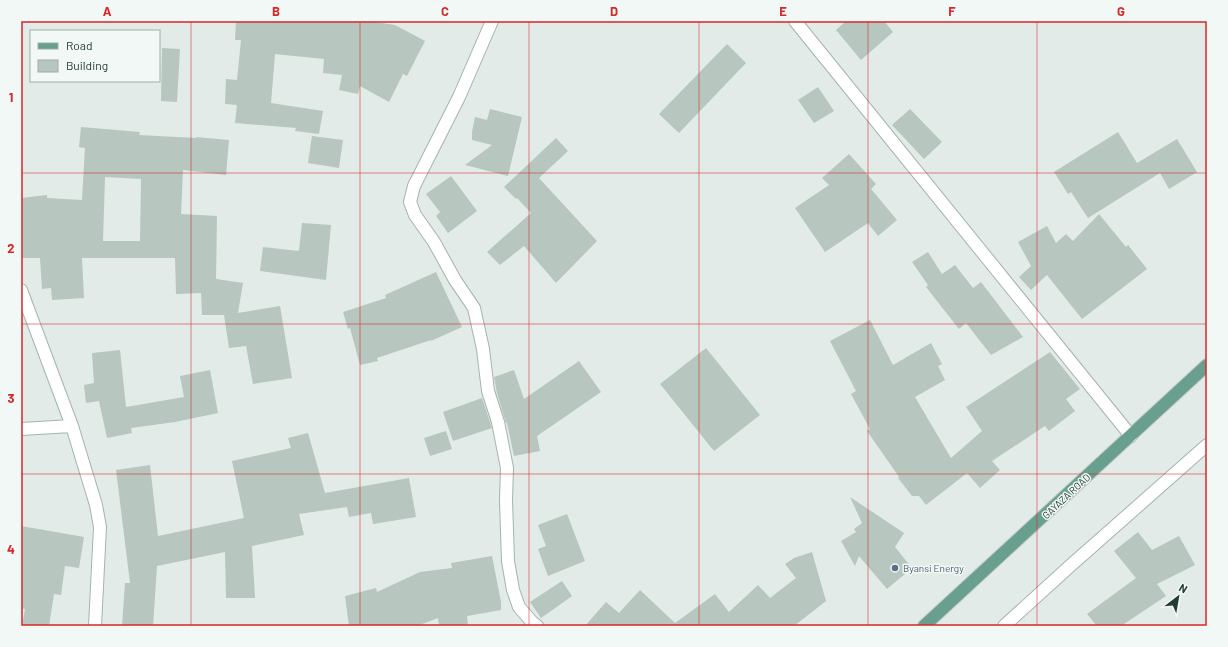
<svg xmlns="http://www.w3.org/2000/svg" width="1228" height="647" font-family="Barlow,sans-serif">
  <rect width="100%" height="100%" fill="#e2ebe7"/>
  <path fill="#b7c6bf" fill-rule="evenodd" d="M236,21H368L395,25L425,41L407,76L403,74L389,102L360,86L358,94L339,90L342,75L323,73L324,59L275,54L271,103L323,111L319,134L295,131L296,128L235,123L237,105L225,104L226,79L237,80L241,40H235Z
    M846,21H884L893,32L861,60L836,30Z
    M727,44L746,63L679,133L659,114Z
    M162,48L180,49L177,102L161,101Z
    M818,87L834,111L814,123L798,100Z
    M490,109L522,117L508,176L465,165L492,145L472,140V132L475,117L487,120Z
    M910,109L942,142L924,159L892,125Z
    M81,127L140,132L139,135L196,138V137L229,140L226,175L183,170L181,214L217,216L216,279L243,283L238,313L280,306L292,378L253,384L246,346L229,348L224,315H202L201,293L176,294L175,258H82L84,298L52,300L51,288L42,289L40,258H21V198L47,195V198L82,200L85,148L79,147ZM105,177L141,179L140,241H103Z
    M1118,132L1137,163L1177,139L1197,172L1169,189L1160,173L1088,218L1071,192L1068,194L1054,172Z
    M312,136L343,140L339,168L308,163Z
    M556,138L568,151L539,178L597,241L556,283L524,246L500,265L487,252L531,213L517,198L516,199L504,187Z
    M849,154L876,184L871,189L897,220L878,236L868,223L825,252L795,208L829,185L822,178Z
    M451,176L477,211L448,233L436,216L440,212L426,194Z
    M1099,214L1126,247L1128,245L1147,269L1082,319L1047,275L1031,290L1019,277L1031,266L1018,242L1047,226L1056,243L1066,234L1073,241Z
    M302,223L331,225L326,280L260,271L263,247L299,251Z
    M928,252L942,274L955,265L973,288L981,282L1023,337L991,355L966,323L959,329L926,287L928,285L912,262Z
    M436,272L462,327L431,341V340L377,358L378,361L360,365L350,328L348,329L343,312L386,298L385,295Z
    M870,320L893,365L931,343L942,364L938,366L945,380L915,397L951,458L982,431L966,407L1050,352L1080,389L1066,399L1075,411L1049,431L1045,426L992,461L1000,470L980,488L967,473L926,505L919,496H912L898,478L899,477L867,431L870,429L851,394L856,391L830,341Z
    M706,348L760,415L714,451L660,384Z
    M120,350L126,407L184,397L180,376L210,370L218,413L175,422L131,428L132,433L107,438L99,401L86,403L84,385L94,383L92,353Z
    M579,361L601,392L537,436L540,451L514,456L507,423H506L497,393L494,377L514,370L524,399Z
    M482,398L492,428L453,441L443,412Z
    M446,431L452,449L430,456L424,438Z
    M308,433L325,493L409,478L416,517L373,524L371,513L349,517L347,507L299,514L304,535L252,546L255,598H226L225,552L157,566L153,626H122L125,583H130L116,470L150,465L158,536L244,518L232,461L291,448L288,438Z
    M850,497L904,533L895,547L912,568L887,589L859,556L855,566L841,541L856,532L854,529L862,523Z
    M567,514L585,561L548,576L538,549L546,546L538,525Z
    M21,526L84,537L79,568L65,566L61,595L54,594L49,626H22L25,609L21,608Z
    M1138,532L1152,550L1179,536L1195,565L1157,584L1166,596L1121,626H1097L1087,614L1136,578L1114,551Z
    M812,552L826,601L794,626H585L606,602L619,613L640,590L675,623L715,594L729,612L758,585L770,598L796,578L785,564L794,558Z
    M492,556L501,602V610L467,616L468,626H439L438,618L417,626H349L345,596L376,588L377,592L420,572L452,568L451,563Z
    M562,581L572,596L541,618L530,602Z"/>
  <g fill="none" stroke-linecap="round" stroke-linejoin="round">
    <defs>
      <path id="minor" d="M492,21L459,97L414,186L410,202L415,215L434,242L455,280L474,308L483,349L488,391L498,422L507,468L506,500L508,561L513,590L519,607L532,622L537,626
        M795,21L1131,436
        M21,290L72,426
        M21,429L72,426L96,505L100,527L95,626
        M1004,626L1070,566L1207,445"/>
      <path id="primary" d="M924,626L1207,365"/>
    </defs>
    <use href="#minor" stroke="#a5b3ad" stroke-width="14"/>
    <use href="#primary" stroke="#c1c8c6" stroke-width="14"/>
    <use href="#minor" stroke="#fff" stroke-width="12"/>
    <use href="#primary" stroke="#689f8e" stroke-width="12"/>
  </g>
  <path fill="none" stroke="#d62828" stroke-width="1" stroke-opacity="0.55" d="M191,21V626M360,21V626M529,21V626M699,21V626M868,21V626M1037,21V626M21,173H1207M21,324H1207M21,474H1207"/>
  <circle fill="#5c6f8a" stroke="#f2f8f5" stroke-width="1.5" cx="895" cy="568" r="4"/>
  <g text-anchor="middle" stroke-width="3" stroke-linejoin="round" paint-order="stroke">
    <g font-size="10" fill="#233c33" stroke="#f2f8f5">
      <text transform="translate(1066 496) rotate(-43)" y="4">GAYAZA ROAD</text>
    </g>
    <g font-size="10" fill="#4e5e75" stroke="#f2f8f5" text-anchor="start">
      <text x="903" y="572">Byansi Energy</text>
    </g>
  </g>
  <rect width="1228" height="647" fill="none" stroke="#f2f8f5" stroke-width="44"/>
  <rect x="30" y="30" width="130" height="52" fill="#f2f8f5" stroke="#9fada7"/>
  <rect x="38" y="43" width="20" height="6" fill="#689f8e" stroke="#9fada7"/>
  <text x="66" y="50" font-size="12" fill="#233c33">Road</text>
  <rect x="38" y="60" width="20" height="12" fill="#b7c6bf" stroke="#9fada7"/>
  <text x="66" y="70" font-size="12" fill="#233c33">Building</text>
  <g transform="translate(1178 597) rotate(31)" stroke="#f2f8f5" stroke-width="3" paint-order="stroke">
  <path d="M0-3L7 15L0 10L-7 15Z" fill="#233c33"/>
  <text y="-6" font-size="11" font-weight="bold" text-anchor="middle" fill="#233c33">N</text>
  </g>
  <rect x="22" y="22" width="1184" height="603" fill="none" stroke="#d62828" stroke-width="1.5"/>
  <g font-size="13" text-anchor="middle" font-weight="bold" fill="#d62828">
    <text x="107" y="16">A</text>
    <text x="276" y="16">B</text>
    <text x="445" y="16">C</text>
    <text x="614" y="16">D</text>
    <text x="783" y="16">E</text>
    <text x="952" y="16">F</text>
    <text x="1121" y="16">G</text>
    <text x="11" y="102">1</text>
    <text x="11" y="253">2</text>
    <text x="11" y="403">3</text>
    <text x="11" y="554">4</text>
  </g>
</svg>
